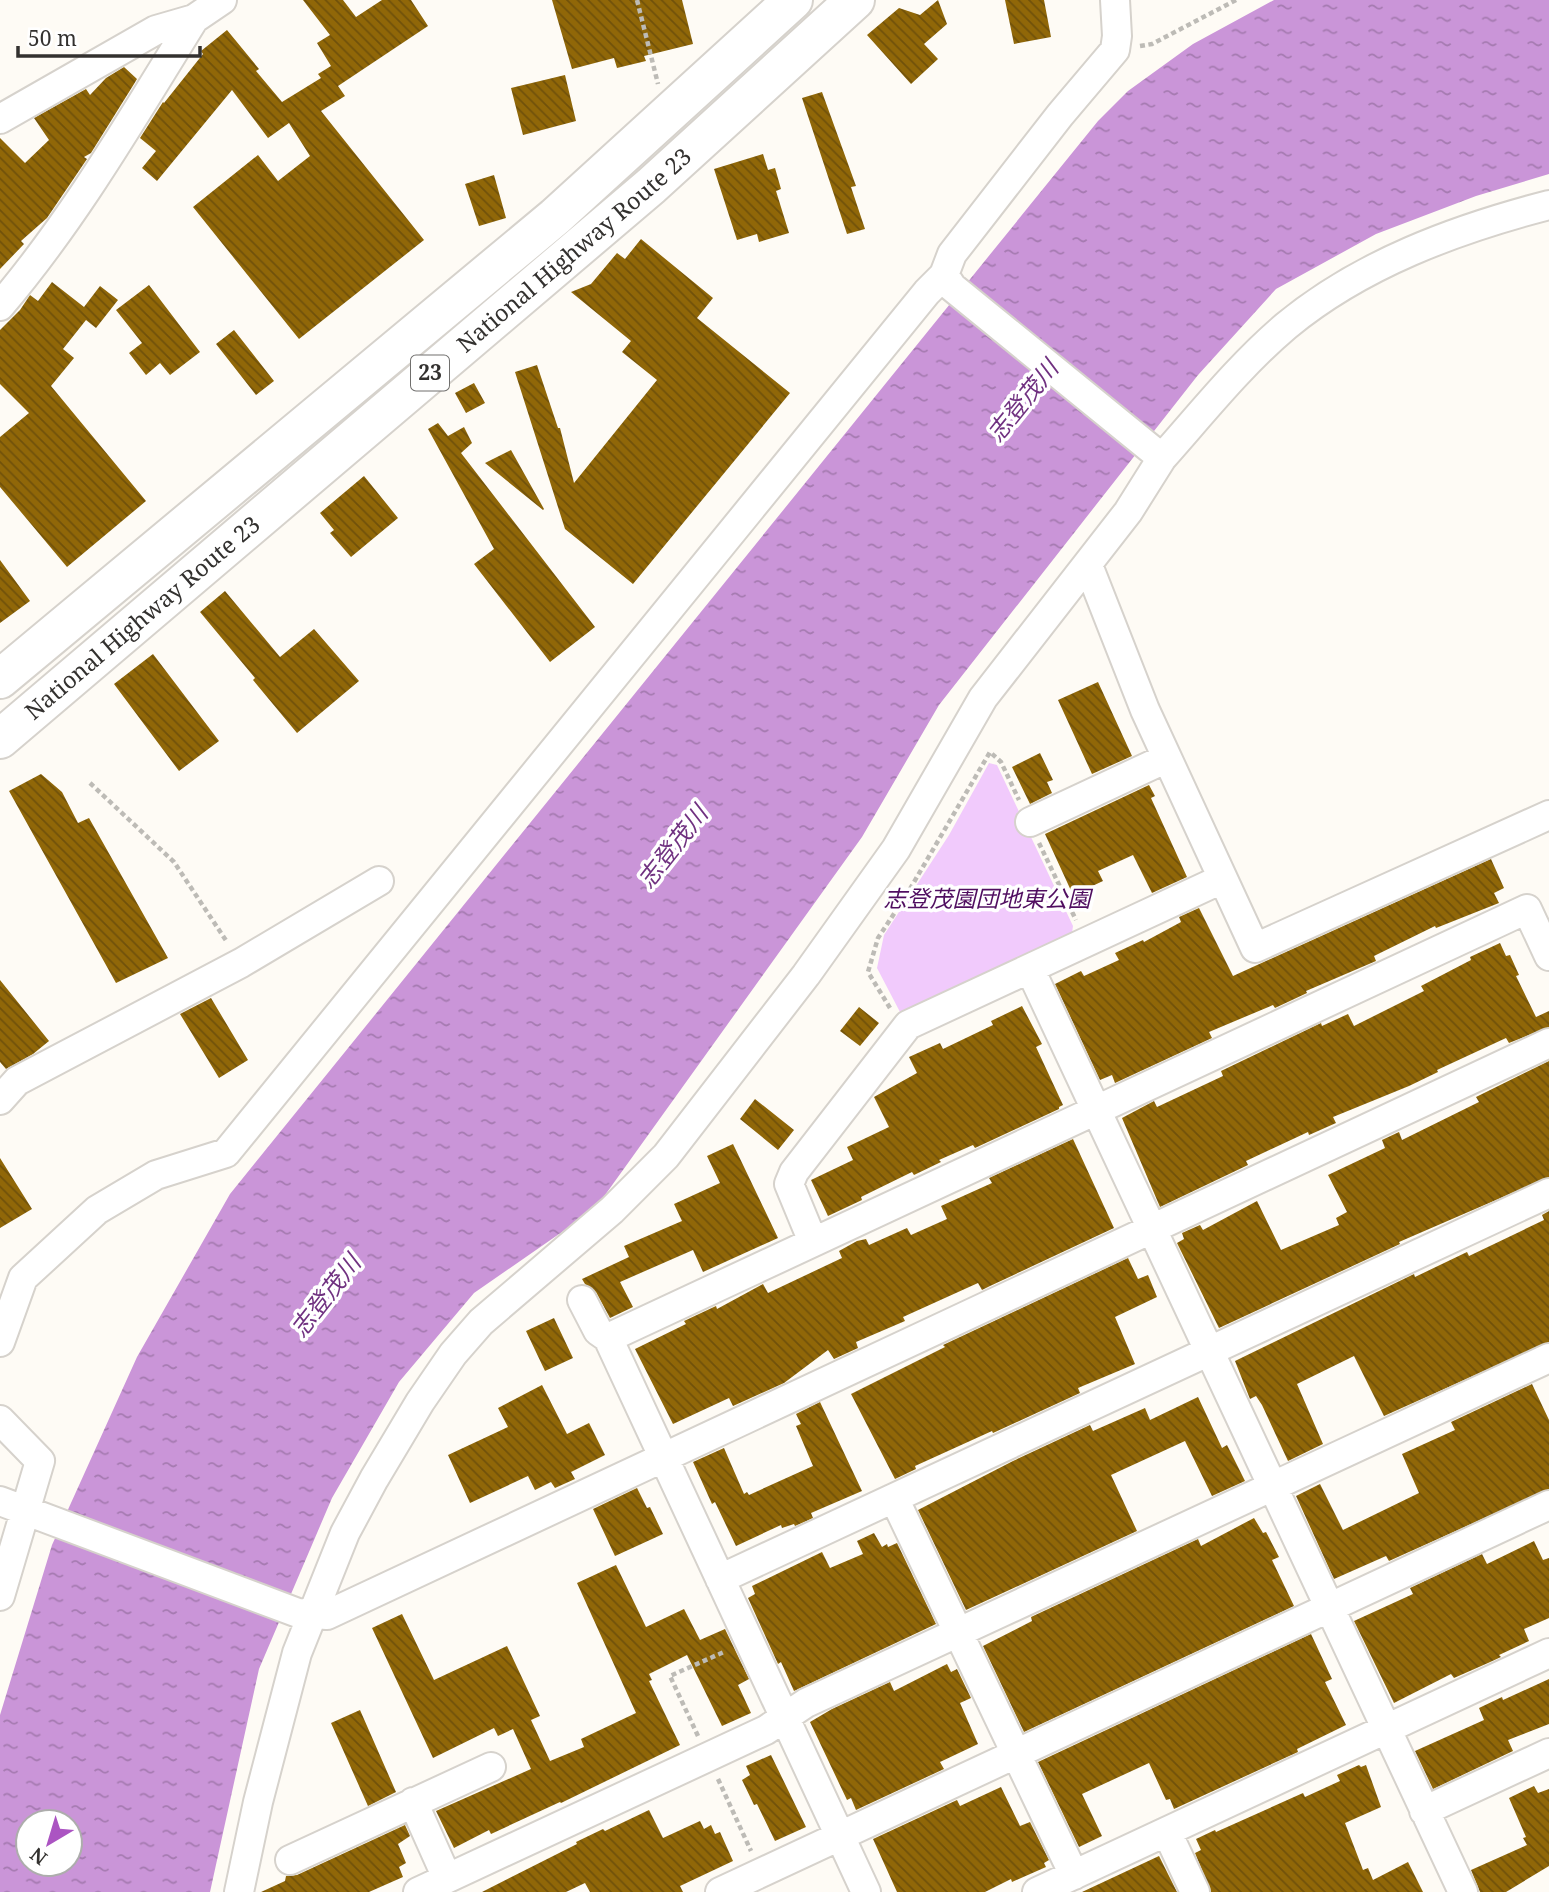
<svg xmlns="http://www.w3.org/2000/svg" width="1549" height="1892" font-family="'Noto Serif','Noto Sans JP',serif">
  <defs>
    <pattern id="water-ripples" width="26" height="14" patternUnits="userSpaceOnUse" patternTransform="scale(1.75)"><rect width="26" height="14" fill="#ca95d8"/><path d="M2 4q2-2 4 0t4 0M15 11q2-2 4 0t4 0" fill="none" stroke="#a57ab0"/></pattern>
    <pattern id="building-back-hatch" width="6" height="6" patternUnits="userSpaceOnUse" patternTransform="scale(1.75)"><rect width="6" height="6" fill="#906708"/><path d="M-1 5l2 2M0 0l6 6M5-1l2 2" fill="none" stroke="#70510a"/></pattern>
  </defs>
  <rect width="100%" height="100%" fill="#fefbf5"/>
  <path fill="#f1cafc" d="M989,763L997,765L1073,926L1072,933L900,1012L877,968L884,935L949,835Z"/>
  <path fill="url(#water-ripples)" fill-rule="evenodd" d="M1274,0H1549V174L1476,196L1376,234L1276,289L1198,375L939,705L862,837L595,1209L474,1293L399,1382L332,1498L259,1669L210,1892H0V1715L52,1545L137,1357L230,1194L1098,121L1128,91L1193,44ZM28,1822H70V1864H28Z"/>
  <path fill="url(#building-back-hatch)" d="M303,0H343L356,17L382,0H411L428,26L338,86L345,96L321,111L424,240L299,339L193,207L258,155L278,181L310,156L289,123L268,138L232,90L157,181L142,168L156,151L140,138L163,102L164,103L203,54L201,51L227,30L259,69L256,71L282,102L321,78L318,74L331,66L317,43L330,35Z
    M552,0H682L693,44L644,56L646,61L617,68L614,58L572,69Z
    M938,0L947,24L924,44L938,59L911,84L867,35L899,8L920,15Z
    M1005,0H1044L1051,37L1014,44Z
    M124,67L137,79L134,84L91,153L84,157L87,159L47,218L21,241L24,244L0,269V138L25,163L49,140L34,118L86,89L90,95L106,78Z
    M565,75L576,121L523,135L511,88Z
    M822,92L856,186L851,187L865,229L847,234L802,98Z
    M763,154L768,170L775,168L781,189L776,191L789,233L759,242L757,234L737,240L714,169Z
    M494,175L506,218L479,226L465,184Z
    M641,239L713,298L697,318L790,393L633,584L565,529L515,372L537,365L558,428H560L574,483L657,380L622,352L631,341L571,292L591,284L617,253L625,259Z
    M52,282L84,307L100,286L118,300L96,328L86,320L63,349L74,358L51,386L146,501L67,567L0,487V437L29,413L0,384V330L20,310L30,295L38,301Z
    M149,285L200,352L170,375L160,363L146,375L129,353L142,343L116,310Z
    M234,330L274,381L256,395L216,344Z
    M474,383L485,403L466,413L455,393Z
    M438,423L448,436L464,427L472,443L461,453L595,627L550,662L474,564L494,549L428,429Z
    M511,450L544,509L543,510L485,463Z
    M364,476L398,518L351,557L330,533L334,530L320,513Z
    M0,560L30,601L0,623Z
    M225,591L280,657L314,629L359,681L297,733L253,680L255,678L200,612Z
    M153,654L219,741L179,771L114,684Z
    M1098,682L1132,756L1092,774L1058,700Z
    M1040,753L1053,780L1047,782L1052,793L1030,804L1012,767Z
    M41,774L62,792L78,823L89,818L168,958L116,983L9,791Z
    M1149,785L1155,796L1151,798L1187,877L1152,893L1133,855L1098,871L1103,881L1073,895L1045,834Z
    M1491,859L1504,888L1494,893L1499,903L1436,928L1435,926L1374,956L1376,961L1306,991L1307,993L1275,1008L1273,1005L1209,1032L1212,1038L1115,1083L1112,1075L1100,1080L1055,984L1081,971L1084,976L1119,960L1115,953L1143,940L1144,942L1181,922L1179,917L1199,908L1233,976Z
    M1500,943L1506,956L1510,955L1519,975L1516,976L1536,1017L1549,1011V1027L1509,1043L1506,1038L1437,1070L1438,1072L1409,1086L1333,1117L1336,1123L1309,1135L1308,1132L1246,1161L1248,1165L1160,1207L1122,1118L1154,1101L1157,1107L1223,1076L1221,1071L1321,1023L1322,1026L1348,1014L1354,1026L1424,991L1421,986L1471,960L1470,957Z
    M0,980L49,1041L33,1054L6,1069L0,1062Z
    M211,998L248,1060L219,1078L180,1014Z
    M1022,1006L1042,1044L1036,1047L1063,1105L1059,1107V1109L975,1148L973,1145L939,1160L941,1162L914,1175L912,1172L861,1197L862,1200L828,1216L811,1180L853,1160L847,1147L889,1127L874,1097L917,1073L909,1057L940,1043L943,1049L993,1025L991,1021Z
    M859,1007L879,1023L860,1046L840,1031Z
    M1549,1061V1177L1399,1242L1400,1244L1219,1328L1177,1243L1184,1239L1182,1233L1200,1225L1203,1230L1257,1201L1281,1250L1339,1225L1336,1218L1347,1212L1328,1175L1385,1148L1382,1140L1399,1132L1402,1140L1479,1102L1476,1097Z
    M755,1099L794,1130L778,1150L740,1119Z
    M1073,1139L1114,1228L990,1286L982,1290L978,1283L903,1317L905,1321L856,1342L858,1348L834,1359L828,1350L784,1383L733,1406L729,1398L673,1424L635,1349L686,1324L684,1321L716,1306L717,1309L763,1284L768,1293L842,1258L839,1251L857,1241L866,1239L869,1245L907,1228L911,1235L947,1219L941,1206L992,1183L989,1178Z
    M733,1144L778,1238L703,1272L693,1250L620,1282L633,1307L610,1318L596,1292L585,1284L582,1279L629,1257L624,1246L682,1221L674,1204L720,1183L707,1156Z
    M0,1158L32,1209L0,1228Z
    M1549,1211V1342L1384,1416L1354,1356L1297,1384L1323,1444L1288,1461L1262,1405L1256,1396L1250,1399L1235,1361L1414,1274L1415,1277L1467,1252L1469,1256L1544,1220L1542,1215Z
    M1128,1258L1138,1279L1148,1275L1157,1297L1115,1317L1135,1364L1078,1388L1080,1393L993,1433L992,1431L915,1466L916,1469L895,1479L851,1394L945,1347L943,1345Z
    M554,1318L573,1358L545,1371L526,1331Z
    M1532,1384L1549,1420V1489L1389,1561L1386,1556L1334,1579L1296,1496L1320,1484L1343,1530L1419,1493L1402,1454L1455,1430L1451,1422Z
    M542,1385L567,1434L589,1423L605,1455L571,1472L575,1479L555,1488L551,1482L535,1490L528,1476L470,1503L448,1455L508,1427L498,1408Z
    M1198,1397L1222,1448L1227,1445L1245,1481L1212,1496L1185,1441L1111,1475L1137,1531L966,1610L918,1510L1013,1461L1090,1425L1093,1431L1145,1408L1150,1420Z
    M820,1402L862,1491L811,1513L813,1518L795,1526L794,1524L782,1528L781,1525L736,1546L715,1502L712,1504L693,1462L724,1448L744,1494L747,1492L749,1495L813,1466L796,1426L801,1424L796,1414Z
    M637,1488L647,1508L650,1507L663,1534L615,1556L593,1509Z
    M1254,1518L1263,1533L1266,1532L1279,1557L1272,1560L1294,1606L1024,1732L983,1646L1032,1621L1031,1617L1198,1539L1201,1546Z
    M874,1533L882,1547L887,1544L888,1547L897,1543L936,1624L794,1691L781,1662L778,1664L748,1598L755,1594L752,1586L822,1552L830,1568L863,1554L857,1541Z
    M1534,1541L1543,1560L1549,1558V1618L1524,1629L1529,1641L1499,1655L1501,1657L1488,1663L1454,1678L1451,1674L1394,1703L1354,1621L1413,1594L1410,1588L1482,1554L1487,1564Z
    M616,1565L646,1627L684,1609L700,1640L725,1629L749,1679L738,1685L751,1713L722,1726L687,1655L649,1674L652,1680L649,1681L680,1745L561,1803L560,1802L491,1834L489,1830L454,1848L436,1811L531,1769L513,1729L498,1736L494,1728L433,1758L372,1628L402,1614L434,1680L507,1646L540,1716L531,1720L550,1761L584,1747L581,1739L636,1713L577,1583Z
    M1311,1634L1332,1679L1325,1682L1346,1725L1297,1749L1298,1752L1174,1809L1170,1799L1166,1800L1149,1763L1082,1794L1102,1836L1079,1847L1038,1762Z
    M947,1664L951,1672L957,1669L971,1698L960,1703L978,1744L940,1762L944,1769L856,1810L851,1798L847,1800L810,1722L832,1709L890,1682L894,1691Z
    M1549,1679V1724L1508,1740L1513,1751L1433,1789L1415,1751L1484,1720L1479,1708L1502,1697L1503,1700Z
    M360,1710L396,1792L368,1806L331,1723Z
    M771,1755L806,1827L775,1841L757,1804L754,1805L742,1780L750,1775L746,1766Z
    M1359,1765L1361,1767L1366,1765L1381,1807L1345,1823L1363,1870L1368,1868L1373,1880L1408,1862L1423,1892H1211L1195,1853L1201,1850L1196,1839L1215,1830L1216,1832L1303,1793L1305,1797L1340,1781L1337,1775Z
    M1534,1786L1538,1793L1549,1789V1866L1506,1892H1480L1471,1870L1527,1845L1523,1838L1526,1837L1509,1798Z
    M1001,1787L1020,1826L1030,1822L1049,1860L1044,1863L1046,1867L1012,1882L1011,1879L985,1892H897L873,1839L957,1800L960,1806Z
    M649,1810L663,1838L700,1821L704,1829L711,1825L715,1834L720,1832L733,1861L680,1886L683,1892H590L585,1883L566,1892H482L577,1844L576,1842L603,1829L605,1831Z
    M405,1825L410,1836L398,1844L406,1863L399,1867L403,1877L369,1892H261L285,1881L286,1876L297,1875Z
    M1159,1856L1177,1892H1082Z"/>
  <g fill="none" stroke-linecap="round" stroke-linejoin="round">
    <defs>
      <path id="minor" d="M0,119L156,30L194,19L222,0
        M0,306C75,218 133,117 194,19
        M1162,458C1202,413 1240,365 1286,326C1361,264 1456,229 1549,205
        M1088,565L1145,710L1255,948L1549,815
        M1030,822L1167,758
        M1030,969L1463,1892
        M0,1100L17,1081L241,963L379,881
        M813,1242L789,1184L794,1172L908,1025L1222,879
        M582,1300L598,1331L608,1338L866,1892
        M608,1338L1527,909L1549,956
        M0,1342L23,1278L97,1210L156,1175L226,1153L927,292L944,275
        M0,1420L40,1461L0,1596
        M894,1498L1074,1875
        M0,1501L298,1613L327,1615L1549,1043
        M720,1579L1549,1193
        M413,1802L447,1878
        M1424,1811L1549,1753
        M1167,1832L1195,1892
        M290,1860L491,1767
        M239,1892L258,1802L297,1653L345,1533L374,1479L420,1402L453,1354L481,1322L612,1210L666,1156L806,975L896,849L983,698L1128,512L1162,458L952,287L944,275L952,254L1060,115L1115,50L1117,36L1115,0
        M418,1892L766,1730L806,1703L1549,1358
        M720,1892L1549,1505
        M1037,1892L1549,1653"/>
      <g id="trunk">
        <path d="M0,679L555,217L793,0"/>
        <path id="s1" d="M0,739L651,186L855,0"/>
      </g>
    </defs>
    <use href="#minor" stroke="#d6d2cc" stroke-width="32"/>
    <use href="#trunk" stroke="#d6d2cc" stroke-width="42"/>
    <path stroke="#bdbbb6" stroke-width="4.5" stroke-dasharray="5 3.5" stroke-linecap="butt" d="M637,0L658,84
      M1140,46L1152,44L1236,0
      M90,783L174,862L227,942
      M1039,843L1076,920
      M890,1008L868,972L878,938L907,894L990,752L1001,762L1019,800
      M698,1736L670,1676L726,1651
      M718,1779L751,1851"/>
    <use href="#minor" stroke="#fff" stroke-width="28"/>
    <use href="#trunk" stroke="#fff" stroke-width="38"/>
  </g>
  <g text-anchor="middle" stroke-width="7" stroke-linejoin="round" paint-order="stroke">
    <rect fill="#fff" stroke="#706f6d" stroke-width="2" x="411" y="355.5" width="38" height="35" rx="5"/>
    <g font-size="21" font-weight="bold" fill="#33312f">
      <text x="430" y="380">23</text>
    </g>
    <g font-size="23" fill="#33312f" stroke="#fff">
      <text dy="8" stroke="none"><textPath href="#s1" startOffset="754">National Highway Route 23</textPath></text>
      <text dy="8" stroke="none"><textPath href="#s1" startOffset="187">National Highway Route 23</textPath></text>
    </g>
    <g font-size="23" font-style="italic" fill="#500e60" stroke="#fff">
      <text x="987" y="907">志登茂園団地東公園</text>
    </g>
    <g font-size="24" font-style="italic" fill="#703180" stroke="#fff">
      <text transform="translate(1023 401) rotate(-51)" y="8">志登茂川</text>
      <text transform="translate(673 847) rotate(-52)" y="8">志登茂川</text>
      <text transform="translate(326 1296) rotate(-52)" y="8">志登茂川</text>
    </g>
  </g>
  <g transform="translate(49 1843) rotate(218)"><circle r="33" fill="#ffffff" stroke="#adadac" stroke-width="2"/>
  <path d="M0-5L12 26L0 18L-12 26Z" fill="#ab54c2"/>
  <text y="-10" font-size="19" font-weight="bold" text-anchor="middle" fill="#33312f">N</text>
  </g>
  <path d="M18 46v10h182v-10" fill="none" stroke="#33312f" stroke-width="3.5"/>
  <text x="28" y="46" font-size="21" fill="#33312f" stroke="#ffffff" stroke-width="5" paint-order="stroke">50 m</text>
</svg>
